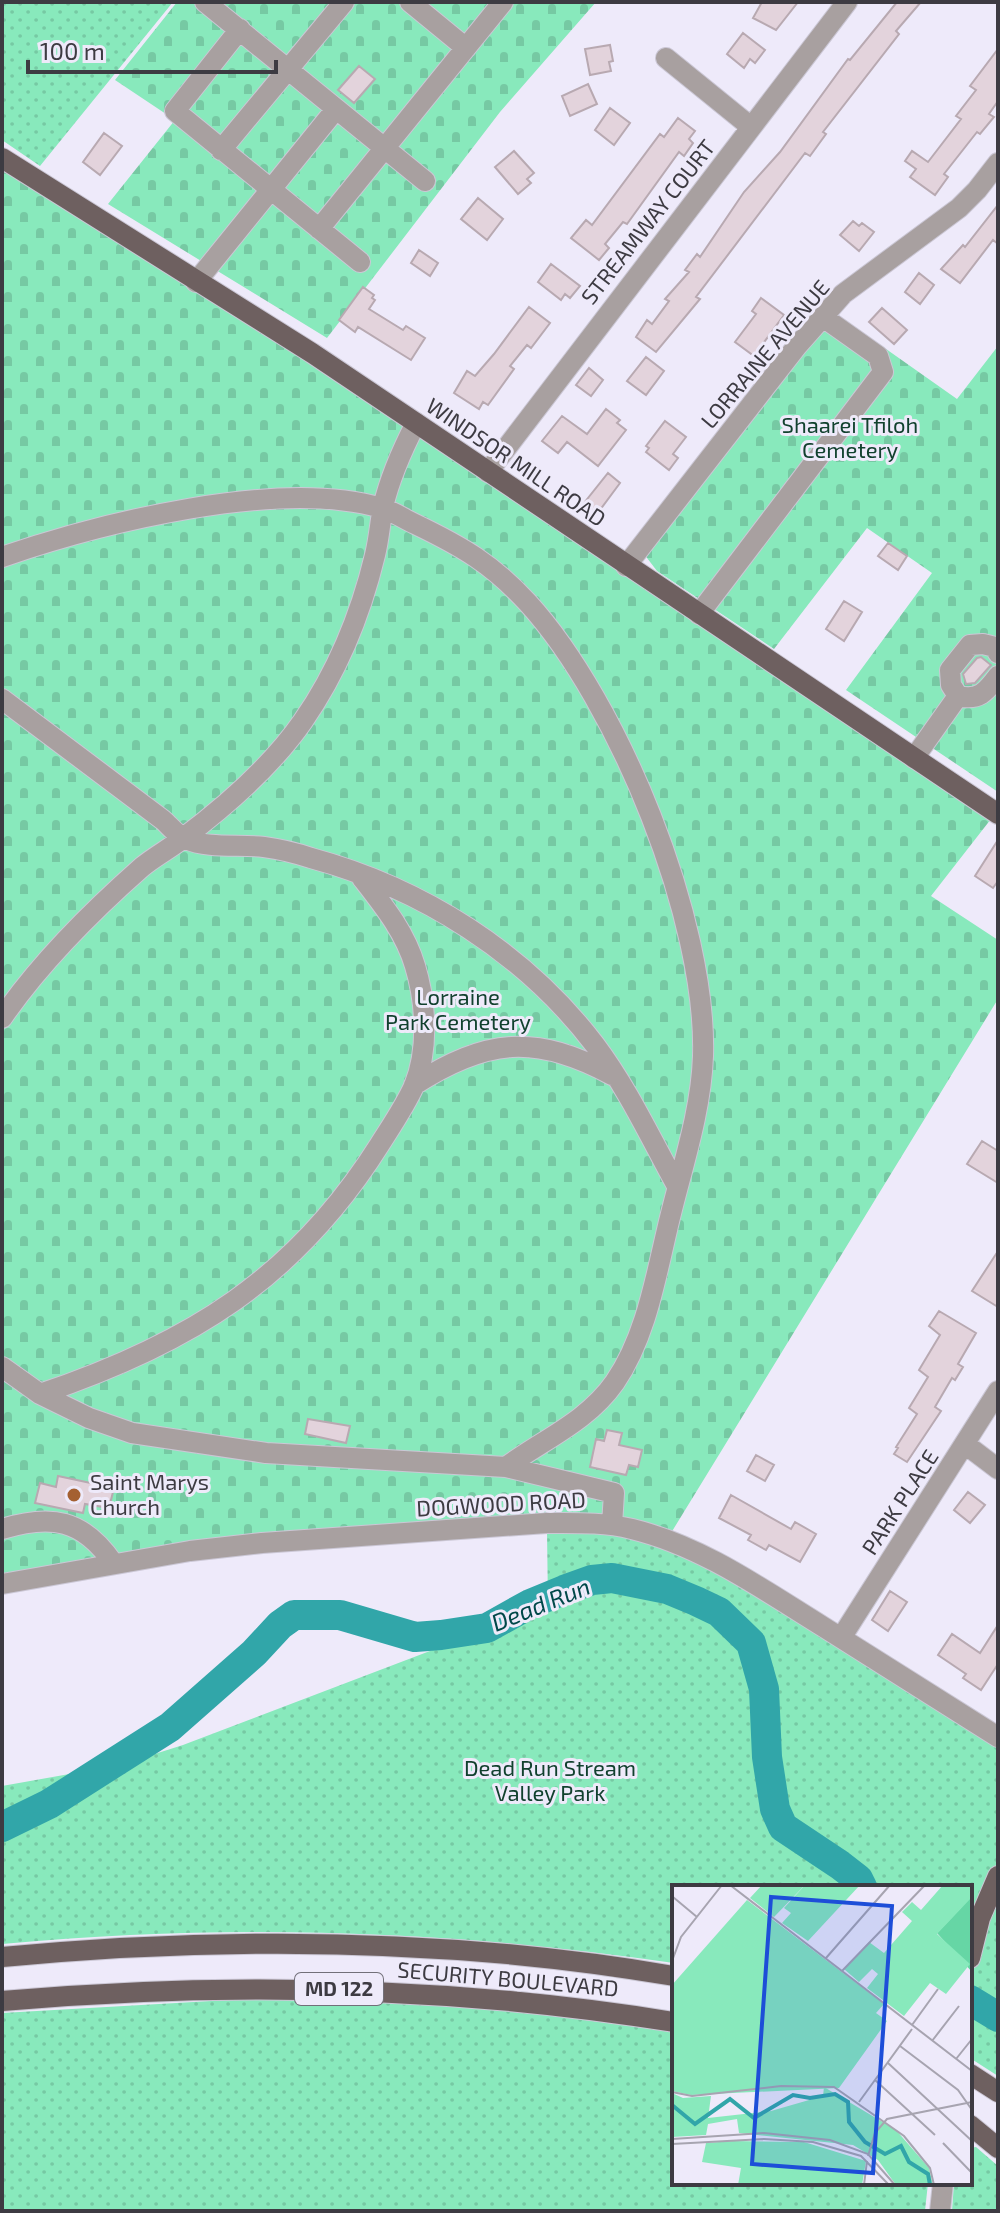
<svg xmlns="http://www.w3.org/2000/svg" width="1000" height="2213" font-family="'Exo 2',sans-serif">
  <defs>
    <pattern id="grass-dots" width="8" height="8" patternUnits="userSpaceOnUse" patternTransform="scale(2)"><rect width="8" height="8" fill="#88e9bc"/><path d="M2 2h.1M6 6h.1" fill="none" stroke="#76c9a3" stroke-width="1.8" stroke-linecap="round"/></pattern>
    <pattern id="cemetery-stones" width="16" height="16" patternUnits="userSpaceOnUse" patternTransform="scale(2)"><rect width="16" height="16" fill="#88e9bc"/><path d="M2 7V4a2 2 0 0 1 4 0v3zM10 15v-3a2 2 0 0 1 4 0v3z" fill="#76c9a3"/></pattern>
  </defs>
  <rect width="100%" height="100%" fill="#eeeafa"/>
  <path fill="url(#grass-dots)" d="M2,2H173L40,166L2,140Z
    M547,1531L625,1534L660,1545L706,1567L772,1605L998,1748V2076L970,2058V1887H674V1963C445,1930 233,1923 2,1944V1786L120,1765L183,1745L548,1606Z
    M246,1999L415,2002L519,2011L674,2032V2183H928L925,2211H2V2013Z
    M976,2147L998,2166V2211H952L954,2183H970V2148Z"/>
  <path fill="url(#cemetery-stones)" d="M177,2H596L500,112L327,338L108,204L175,120L115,80Z
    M2,169L307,360L991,819L931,896L998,940V999L671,1533L632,1521L189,1543L2,1576Z
    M835,313L957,399L998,346V792L846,690L932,573L867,528L774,649L657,571L644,554Z"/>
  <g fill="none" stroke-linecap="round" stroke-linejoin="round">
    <path stroke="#31a6a9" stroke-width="30" d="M2,1827L49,1804L170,1727L254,1653L280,1625L294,1615H340L415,1637L441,1635L487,1628L530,1604L564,1590L592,1580L612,1578L667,1589L696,1601L719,1612L751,1643L764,1689L767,1757L775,1809L783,1827L840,1865L858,1879L862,1887
      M970,2000L998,2017"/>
  </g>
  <path fill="#e3d3dc" stroke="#b8a9b1" stroke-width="2" d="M762,2H798L776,30L753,18Z
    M897,2H921L896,31L899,34L823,132L826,134L810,156L805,153L696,297L700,299L656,352L636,337L647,320L652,324L669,301L665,299L689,272L685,270L697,254L700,257L744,192L780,152L848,59L850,60Z
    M743,33L765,50L755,63L750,59L744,68L727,54Z
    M610,45L613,61L609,62L611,71L590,75L585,49Z
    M998,49V101L989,114L994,117L980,134L977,132L944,174L948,177L935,195L910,177L916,169L905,161L912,151L928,162L961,119L956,116L976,90L970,86Z
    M359,66L375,79L354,103L338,90Z
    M588,84L597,104L570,116L562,96Z
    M610,108L630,123L614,145L595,130Z
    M678,118L695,131L689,139L693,143L684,156L679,152L627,224L623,222L605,244L609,248L599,260L571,238L586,220L592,225L660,134L664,137Z
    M104,133L122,146L100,175L83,162Z
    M514,151L534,173L527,179L531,183L518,194L495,167Z
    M478,198L503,219L487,240L461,219Z
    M998,205V244L993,240L960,283L941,269L963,245L965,247Z
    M853,221L859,226L862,223L874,232L859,251L840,235Z
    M419,250L438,263L430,276L411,263Z
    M551,264L580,286L570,298L565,294L561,300L538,282Z
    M919,273L934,285L920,304L905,292Z
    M363,287L374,295L372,298L375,300L369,309L403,330L406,326L425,338L411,360L358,327L355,332L339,320Z
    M761,298L784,315L754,356L735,342L756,314L752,311Z
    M529,307L550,323L531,348L527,345L510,366L514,369L488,405L483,402L479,409L454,393L467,371L475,376L494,354Z
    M882,308L907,330L894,344L869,322Z
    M646,357L664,371L646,395L627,381Z
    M589,368L603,380L591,396L576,385Z
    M606,409L620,420L617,423L626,430L598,466L567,442L558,453L542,441L562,416L587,434Z
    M665,421L686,437L673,454L678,458L669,470L646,452L649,448L646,446Z
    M608,473L620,483L597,514L584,503Z
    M888,543L907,556L898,570L878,556Z
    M844,601L862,612L844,641L826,629Z
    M981,657L991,665L975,683L966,684L963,674L977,658Z
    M998,840V881L993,888L975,876Z
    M982,1141L998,1151V1183L967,1164Z
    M998,1251V1307L972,1291Z
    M939,1311L976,1333L958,1364L963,1367L955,1380L952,1378L935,1407L941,1411L907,1462L894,1454L898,1448L896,1447L917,1414L909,1408L928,1377L919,1370L940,1335L929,1326Z
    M308,1419L350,1426L346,1443L305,1434Z
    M607,1430L622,1433L619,1445L642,1450L638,1467L629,1465L626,1475L590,1467L596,1439L604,1441Z
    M756,1455L774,1465L765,1481L747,1471Z
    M58,1476L114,1488L109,1508L85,1504L83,1513L35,1503L40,1483L56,1487Z
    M968,1492L985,1505L970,1523L954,1510Z
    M731,1495L791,1529L795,1522L816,1534L800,1562L769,1545L766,1550L748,1540L751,1535L719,1518Z
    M890,1591L907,1602L888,1631L872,1620Z
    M998,1625V1664L981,1690L963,1678L966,1674L938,1655L952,1634L980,1653Z"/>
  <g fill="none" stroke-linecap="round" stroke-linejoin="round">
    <defs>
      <path id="minor" d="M205,2L425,181
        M410,2L466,48
        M240,29L175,111L360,262
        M666,58L751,127
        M221,150L344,2
        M319,229L503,2
        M196,282L336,109
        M488,472L847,2
        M2,557C101,523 279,478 381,508C393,511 404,519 415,524C463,547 492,564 528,603C619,703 707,921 703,1056C701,1115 680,1173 667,1230C655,1281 645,1338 615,1382C587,1422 544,1439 506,1467L266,1453L132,1433L89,1418L40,1394L2,1367
        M626,566L797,346L843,294L959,208L977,190L998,163
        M699,614L883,372L878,356L823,317
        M998,653L995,647L983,644L970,645L950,670L951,685L958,696C979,701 986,692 998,676
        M2,699L163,820C170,826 177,836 186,839C209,849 239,844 264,847C279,849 296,853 311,858C422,888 525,953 595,1045C628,1089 651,1139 677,1186
        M914,758L958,696
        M2,1018C40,963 91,912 142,867C154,857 169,849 182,839C226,806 271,767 303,721C337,672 361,613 375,555C379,539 380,523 383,507C390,477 402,450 416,423
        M414,1085C487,1038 536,1034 612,1075
        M40,1394C189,1344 295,1279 380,1144C392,1125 405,1106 414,1086C429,1050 426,1002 415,966C405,932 383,905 362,878
        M965,1444L998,1469
        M506,1467L614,1493L612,1525
        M2,1529C51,1514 83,1519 113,1563
        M2,1584L190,1551L262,1543L547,1523C576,1523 604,1522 632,1529C702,1546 762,1589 822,1626C881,1663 939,1700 998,1737
        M841,1638L998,1391
        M940,2211L943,2183"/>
      <path id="major" d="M2,158L312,353L998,814
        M2,1957C225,1936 453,1938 674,1976
        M970,1958L980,1918L998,1876
        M2,2001C227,1981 451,1986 674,2022
        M970,2074L998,2092
        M970,2125L998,2148"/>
    </defs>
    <use href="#minor" stroke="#cbc7d5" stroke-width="22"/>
    <use href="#major" stroke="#cbc7d5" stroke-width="22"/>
    <use href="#minor" stroke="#a8a0a0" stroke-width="20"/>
    <use href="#major" stroke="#6e6060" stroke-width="20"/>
  </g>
  <circle fill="#a46031" stroke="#eeeafa" stroke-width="3" cx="74" cy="1495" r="8"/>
  <g text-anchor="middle" stroke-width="6" stroke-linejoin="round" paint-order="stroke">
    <rect fill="#eeeafa" stroke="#727079" stroke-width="2" x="295" y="1973" width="88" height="32" rx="6"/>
    <g font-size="20" font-weight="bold" fill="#3d3b42">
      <text x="339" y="1996">MD 122</text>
    </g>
    <g font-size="22" fill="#3d3b42" stroke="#eeeafa">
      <text transform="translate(648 222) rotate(-52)" y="8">STREAMWAY COURT</text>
      <text transform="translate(765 354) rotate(-50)" y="8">LORRAINE AVENUE</text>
      <text transform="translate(516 462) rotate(34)" y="8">WINDSOR MILL ROAD</text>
      <text transform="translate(900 1502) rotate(-57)" y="8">PARK PLACE</text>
      <text transform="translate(501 1504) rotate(-3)" y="8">DOGWOOD ROAD</text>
      <text transform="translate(508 1979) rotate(5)" y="8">SECURITY BOULEVARD</text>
    </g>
    <g font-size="22" fill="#11412e" stroke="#eeeafa">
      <text x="850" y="433">Shaarei Tfiloh<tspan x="850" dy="25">Cemetery</tspan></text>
      <text x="458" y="1005">Lorraine<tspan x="458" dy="25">Park Cemetery</tspan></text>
      <text x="550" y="1776">Dead Run Stream<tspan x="550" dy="25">Valley Park</tspan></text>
    </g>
    <g font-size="22" fill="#3d3b42" stroke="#eeeafa" text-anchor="start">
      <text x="90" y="1490">Saint Marys<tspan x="90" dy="25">Church</tspan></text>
    </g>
    <g font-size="24" font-style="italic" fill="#004849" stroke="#eeeafa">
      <text transform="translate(541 1605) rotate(-22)" y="8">Dead Run</text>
    </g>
  </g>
  <g transform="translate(672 1885)">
    <rect width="300" height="300" fill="#eeeafa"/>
    <path d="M90,0H133L102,32L78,13ZM152,202L224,245L257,283L261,300H224L206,275L181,260L67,248L65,234L36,239L34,250L0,252V208L11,213L39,211L36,233L99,226L151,211ZM61,256L132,257L194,276L190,300H66L69,283L30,277L34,258Z" fill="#88e9bc"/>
    <path d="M300,0V87L265,48L289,23Z" fill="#66d6a5"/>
    <path d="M133,0H188L136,56L110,38L119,28L112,23ZM271,0H300V12L265,49L298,79L274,109L258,98L232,131L195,103L206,89L200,84L187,97L172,84L197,57L212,68L240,36L230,27L240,17L249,25ZM75,15L212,119L204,128L215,136L167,203L19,210L0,206V100Z" fill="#88e9bc"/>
    <path fill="none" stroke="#31a6a9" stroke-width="4" d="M0,220L23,239L58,214L82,233L121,210L138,213L163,209L176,217L177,237L193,257L213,269L229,261L237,277L256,289L258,300"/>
    <path fill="none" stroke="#a7a4b0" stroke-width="2" d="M58,0L300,186M1,12L25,32M154,73L218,0M0,76L9,52L50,0M170,86L253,0M240,140L266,104M260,156L287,121M228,161L286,205L300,225M284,174L300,154M216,178L300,256M203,195L263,250M0,207L20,211L109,201L162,202L232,251L258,283L262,300M187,217L240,144M0,254L92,248L158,255L196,269L223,300M271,258L300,288M0,259L92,254L141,257L189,271L217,300M196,271L203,248L215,234L300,217M192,300L195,276"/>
    <path fill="#1d4ed8" fill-opacity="0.15" stroke="#1d4ed8" stroke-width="4" d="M99,12L220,21L201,288L80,279Z"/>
    <rect width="300" height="300" fill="none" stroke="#3d3b42" stroke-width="4"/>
  </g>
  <rect width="1000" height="2213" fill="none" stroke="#3d3b42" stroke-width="8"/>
  <path d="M28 60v12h248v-12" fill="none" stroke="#3d3b42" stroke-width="4"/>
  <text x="40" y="60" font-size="24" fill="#3d3b42" stroke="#eeeafa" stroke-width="6" paint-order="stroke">100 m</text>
</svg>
